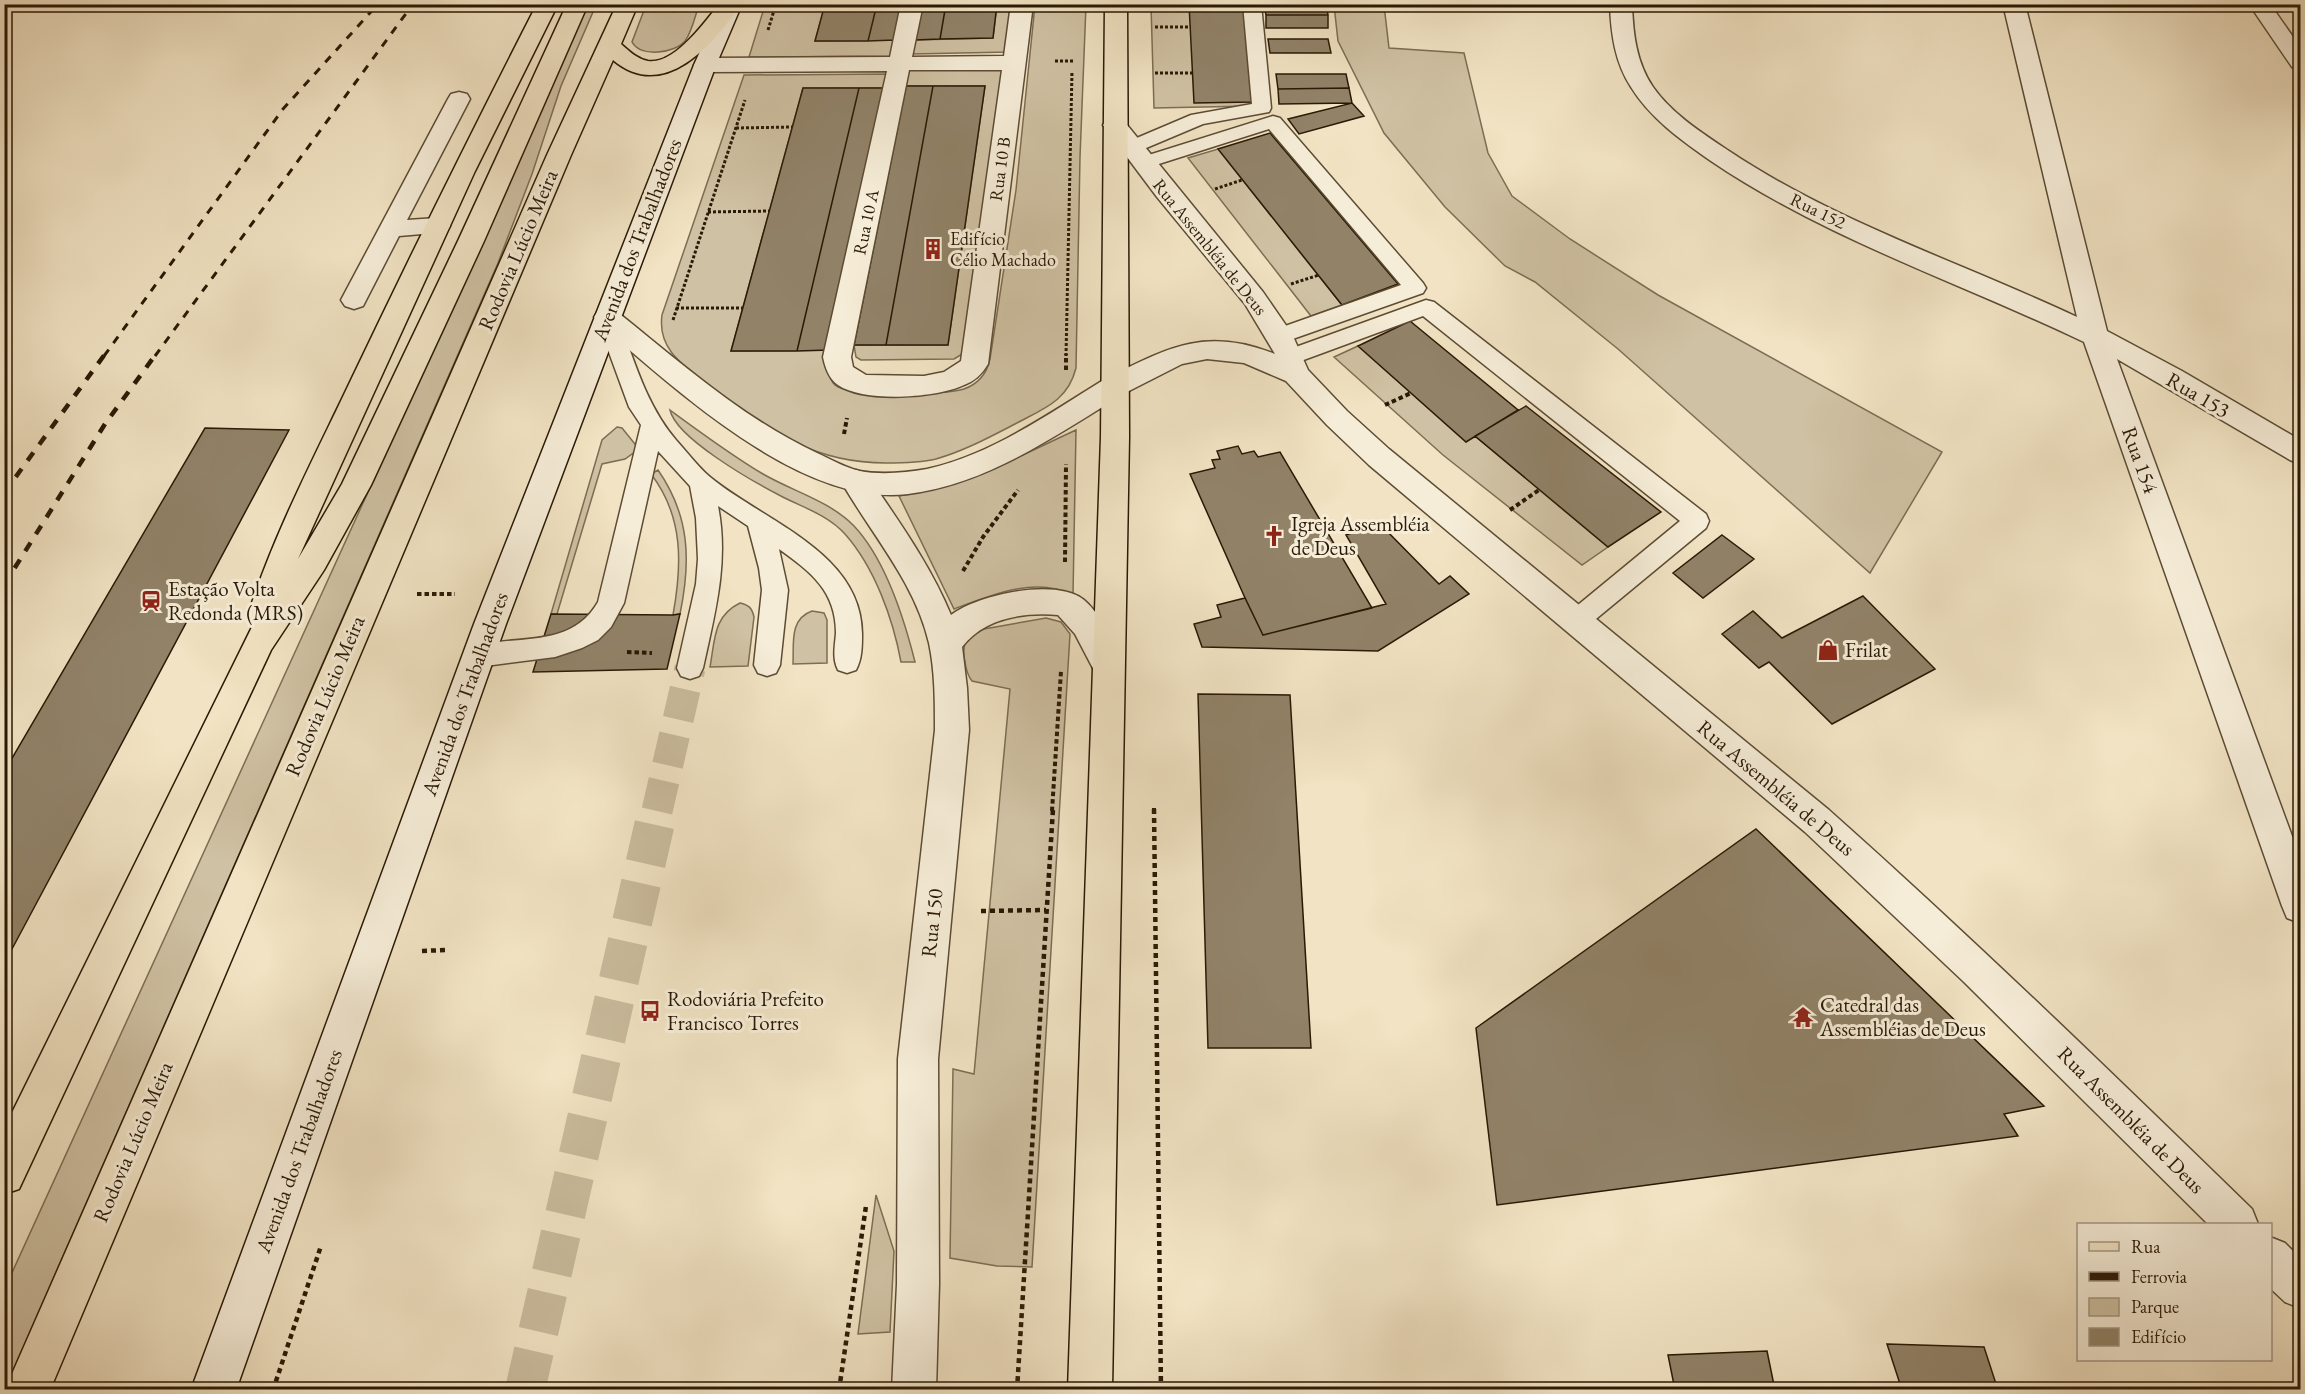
<svg xmlns="http://www.w3.org/2000/svg" width="2305" height="1394" font-family="'EB Garamond',serif">
  <rect width="100%" height="100%" fill="#f1e3c3"/>
  <filter id="stains"><feTurbulence type="fractalNoise" baseFrequency=".00333" numOctaves="4"/><feColorMatrix values="0 0 0 0 .2 0 0 0 0 .09 0 0 0 0 .02 0 0 0 .5 -.17"/></filter>
  <radialGradient id="worn" r=".72"><stop offset=".6" stop-color="#630" stop-opacity="0"/><stop offset="1" stop-color="#630" stop-opacity=".3"/></radialGradient>
  <path fill="#cfc1a3" stroke="#7c6d54" stroke-width="1.5" d="M587,5H596L561,86L532,174L498,263L5,1389V1288L472,264Z
    M646,5V4L699,5C695,16 692,32 685,41C675,53 641,58 632,42Z
    M765,5H825L815,41L895,40L892,56L749,57Z
    M997,5H1015L1010,52L911,54L914,40L993,38Z
    M1035,5H1086L1080,157L1076,368C1068,401 1043,409 1015,424C990,437 964,451 936,459C919,463 902,463 886,463C810,463 768,429 710,386C686,367 657,351 662,315L744,75L890,74L888,88H803L731,351L830,350C829,362 826,376 835,385C847,397 947,395 964,389C978,384 987,373 990,359L1016,190Z
    M1151,5H1189L1252,106L1154,108Z
    M1334,5H1384L1389,48L1464,53L1488,153L1512,196L1570,239L1658,295L1942,452L1870,573L1618,349L1535,282L1505,266L1445,207L1384,133L1338,41Z
    M908,69L1007,70L964,353L954,359L861,360L856,357L854,345H948L985,86H906Z
    M1218,149L1342,305L1311,316L1188,158Z
    M1358,346L1466,441L1475,436L1608,547L1582,565L1443,455L1334,357Z
    M670,410C700,432 731,455 763,474C792,491 830,501 854,526C886,560 904,618 915,662H901C893,619 875,568 845,534C827,514 801,507 779,495C752,481 676,438 670,410Z
    M617,427L622,428L639,449L625,459L602,464L557,614H551L602,440Z
    M1076,430L1073,595C1035,576 991,595 954,609L899,496C966,486 1015,458 1076,430Z
    M658,470C690,516 691,561 680,614L673,615C682,565 684,517 651,474Z
    M740,603C749,605 752,608 754,617L748,666L710,667C715,640 713,616 740,603Z
    M812,611L824,613L827,620V663L793,664C794,644 789,619 812,611Z
    M1046,618L1061,622L1070,634L1032,1267L997,1266L950,1258L953,1069L974,1074L1010,689L972,681C967,675 966,669 965,662C961,643 966,636 984,629Z
    M876,1195L894,1251L890,1332L858,1334Z"/>
  <path fill="#918268" stroke="#2a1905" stroke-width="1.5" d="M825,4H877L868,41H815Z
    M877,4H903L895,40L868,41Z
    M920,4H946L940,39L914,40Z
    M946,4H997L993,38L940,39Z
    M1189,4H1244L1252,102L1194,103Z
    M1264,4H1326L1328,15H1266Z
    M1266,15H1328V28H1266Z
    M1268,39H1328L1331,53H1270Z
    M1276,74H1346L1349,88L1278,89Z
    M906,86H933L886,345H854Z
    M933,86H985L948,345H886Z
    M803,88H859L797,351H731Z
    M859,88H888L830,350L797,351Z
    M1349,88L1352,103L1279,104L1278,89Z
    M1352,103L1364,116L1299,134L1288,119Z
    M1270,133L1398,284L1342,305L1218,149Z
    M1410,321L1518,410L1466,442L1358,346Z
    M1526,406L1661,512L1608,547L1475,436Z
    M205,428L289,430L4,964V772Z
    M1238,446L1242,454L1254,451L1258,457L1280,452L1372,608L1263,635L1245,598L1190,474L1215,468L1212,460L1220,459L1217,451Z
    M1379,523L1439,584L1450,576L1469,594L1378,651L1202,647L1194,624L1221,617L1217,605L1245,598L1263,635L1386,604L1346,535Z
    M1722,535L1754,559L1703,598L1673,573Z
    M1863,596L1935,669L1832,724L1769,662L1759,668L1722,634L1753,611L1782,638Z
    M551,614L673,615L680,614L667,669L533,672Z
    M1198,694L1290,695L1311,1048H1208Z
    M1756,829L2044,1106L2004,1114L2018,1136L1497,1205L1476,1028Z
    M1887,1344L1984,1347L1998,1390H1902Z
    M1767,1351L1775,1390H1675L1668,1355Z"/>
  <g fill="none" stroke-linecap="round" stroke-linejoin="round">
    <path stroke="#c9bb9d" stroke-width="31" stroke-dasharray="31 16" stroke-linecap="butt" d="M657,811L690,668"/>
    <path stroke="#c9bb9d" stroke-width="40" stroke-dasharray="40 20" stroke-linecap="butt" d="M525,1390L658,809"/>
    <defs>
      <path id="service" d="M1243,4H1261L1271,108L1269,112L1203,124L1139,151H1125L1122,147L1125,143L1191,115L1252,104Z
        M1273,116L1280,118L1423,283L1426,288L1423,293L1287,341L1279,344L1271,341L1268,336L1271,331L1401,285L1269,129L1143,169L1136,167L1133,163L1136,159Z
        M1426,300L1434,302L1706,514L1709,521L1706,528L1585,628L1576,631L1567,628L1563,621L1567,614L1680,521L1423,316L1290,365L1282,362L1279,357L1282,352Z
        M607,310L615,312L618,317C634,360 646,405 676,440C687,452 698,467 710,477C763,521 862,552 862,634C862,646 862,659 856,670L847,673L838,670C832,658 835,646 836,633C836,591 811,572 779,549L788,590L780,665L776,673L767,676L758,673L754,665L762,590L759,568L748,526L718,506C729,562 715,613 703,668L699,676L690,679L681,676L677,668L696,584L698,559L696,518L690,486L658,451L624,603L611,627L598,640L582,648L555,657L478,667L469,664L465,656L469,648C514,633 570,651 598,602L641,425L629,407L596,317L599,312Z"/>
      <path id="minor" d="M901,4H923L912,57L1004,56L1011,4H1033L988,364C982,374 975,381 964,385C937,398 864,403 838,385C829,379 825,367 823,357L887,71L705,72L697,70L694,65L697,60L705,58L890,57ZM909,70H1002L961,361L944,372L924,376L866,375L853,367L851,357Z
        M1610,4H1632C1633,33 1636,62 1653,87C1672,114 1702,133 1729,151C1837,223 1960,262 2077,317L2003,4H2025L2107,331L2182,371L2300,440V464L2290,460L2117,359L2300,858V923L2287,918L2282,906L2084,342C1959,282 1826,239 1711,161C1681,140 1650,118 1631,87C1615,62 1611,34 1610,4Z
        M2249,4H2270L2300,47V69L2292,67Z
        M459,92L467,94L470,99L407,220L437,218L446,220L450,226L446,232L399,236L363,306L354,309L345,306L341,300L448,99L451,94Z
        M1115,118L1123,120L1263,292L1292,334L1308,370L1347,411L1389,449L1829,810C1974,939 2113,1074 2252,1209L2258,1224H2208L1964,982L1805,832L1369,465L1327,425L1286,381L1244,363L1207,359L1182,364L1125,393L1115,396L1105,393L1101,386L1105,379C1167,348 1205,326 1275,354L1245,304L1157,197L1103,125L1107,120Z
        M856,470L866,473C897,519 930,564 951,615C977,595 1056,577 1084,600C1103,616 1113,645 1124,667L1119,676L1108,680L1097,676L1075,634L1058,615C1024,612 984,618 962,647L967,688L969,730L938,1059L939,1284L936,1390H892L897,1284L898,1059L935,730C935,701 935,671 929,643C915,582 871,534 841,481L846,473Z
        M2270,1237L2285,1243L2300,1258V1308L2285,1302L2270,1288Z"/>
      <path id="tertiary" d="M607,308L616,311C680,362 742,418 817,453C830,459 844,467 859,471C881,475 904,473 927,469C991,455 1050,413 1105,379L1115,376L1125,379L1129,386L1125,393C1058,434 988,484 908,494C800,507 675,388 598,323L594,317L598,311Z"/>
      <path id="secondary" d="M721,4H742L716,65L506,624L236,1390H191L474,624L694,65Z"/>
      <path id="primary" d="M537,4H558L475,171L298,559L342,484L458,241L567,4H588L484,241L371,485L324,570L271,650L19,1189L4,1194V1129L252,627L247,618C273,535 314,458 351,380C411,254 473,129 537,4Z
        M617,4H638L621,44C629,51 637,59 648,61C674,65 705,22 719,4H741C714,44 664,103 613,60L571,155L50,1390H5L547,155Z
        M1105,4H1127L1129,437L1112,1390H1068L1101,437Z"/>
    </defs>
    <use href="#service" stroke="#5c4c34" stroke-width="3"/>
    <use href="#minor" stroke="#5c4c34" stroke-width="3"/>
    <use href="#tertiary" stroke="#5c4c34" stroke-width="3"/>
    <use href="#secondary" stroke="#2a1905" stroke-width="3"/>
    <use href="#primary" stroke="#2a1905" stroke-width="3"/>
    <path stroke="#2a1905" stroke-width="3" stroke-dasharray="3 2" stroke-linecap="butt" d="M776,6L825,5
      M672,12L675,4
      M1155,27H1191
      M768,30L776,4
      M1055,61H1073
      M1155,73H1193
      M736,128L792,127
      M1215,189L1242,180
      M708,212L769,211
      M1291,284L1319,275
      M676,308H742
      M673,320L745,100
      M1066,356L1072,71"/>
    <path stroke="#2a1905" stroke-width="4" stroke-dasharray="4.5 3" stroke-linecap="butt" d="M1066,370V354
      M1385,405L1411,393
      M844,434L847,418
      M1510,510L1539,490
      M1065,562L1066,464
      M963,571L983,537L1018,490
      M417,594H455
      M627,652L652,653
      M1154,808V811
      M1052,811L1061,671"/>
    <path stroke="#2a1905" stroke-width="4.5" stroke-dasharray="5 4" stroke-linecap="butt" d="M1154,809L1161,1390
      M981,911L1046,910
      M422,951L445,950
      M273,1390L321,1246
      M839,1390L866,1206
      M1017,1390L1053,809"/>
    <use href="#service" fill="#f6edd8" fill-rule="evenodd"/>
    <use href="#minor" fill="#f6edd8" fill-rule="evenodd"/>
    <use href="#tertiary" fill="#f6edd8" fill-rule="evenodd"/>
    <use href="#secondary" fill="#f6edd8" fill-rule="evenodd"/>
    <use href="#primary" fill="#f1e3c3" fill-rule="evenodd"/>
    <path stroke="#2a1905" stroke-width="3" stroke-dasharray="8 8" stroke-linecap="butt" d="M4,18L22,4
      M104,356L283,109L378,4
      M155,356L413,4"/>
    <path stroke="#2a1905" stroke-width="4.5" stroke-dasharray="10 10" stroke-linecap="butt" d="M4,493L105,354
      M4,585L105,424L156,354"/>
  </g>
  <defs>
    <symbol id="building-bare" viewBox="-9 -9 18 18"><path d="M-4-6H4V6H1V3H-1V6H-4ZM-2.5-4.3h1.7v1.8h-1.7ZM.8-4.3h1.7v1.8H.8ZM-2.5-1h1.7V.8h-1.7ZM.8-1h1.7V.8H.8Z" fill="#8f2418" stroke="#f6edd8" stroke-width="2.5" paint-order="stroke"/></symbol>
    <symbol id="church-bare" viewBox="-9 -9 18 18"><path d="M-1.2-6h2.4v3.5h3.3v2.4h-3.3V6h-2.4V-.1h-3.3v-2.4h3.3Z" fill="#8f2418" stroke="#f6edd8" stroke-width="2.5" paint-order="stroke"/></symbol>
    <symbol id="station-bare" viewBox="-9 -9 18 18"><path d="M-3-6H3Q5-6 5-4V2Q5 4 3 4L4.5 6H3L1.5 4h-3L-3 6H-4.5L-3 4Q-5 4-5 2V-4Q-5-6-3-6ZM-3.5-4v3h7v-3ZM-3.5 1v1.5H-2V1ZM2 1v1.5H3.5V1Z" fill="#8f2418" stroke="#f6edd8" stroke-width="2.5" paint-order="stroke"/></symbol>
    <symbol id="shop-bare" viewBox="-9 -9 18 18"><path d="M-5-2.5h2.3a2.7 3.5 0 0 1 5.4 0H5L5.5 6h-11ZM-1.5-2.5h3a1.5 2.3 0 0 0-3 0Z" fill="#8f2418" stroke="#f6edd8" stroke-width="2.5" paint-order="stroke"/></symbol>
    <symbol id="bus-bare" viewBox="-9 -9 18 18"><path d="M-5-6H5V4H4V6H2V4H-2V6H-4V4H-5ZM-3.5-4V0h7V-4ZM-3.5 1.2v1.5H-2V1.2ZM2 1.2v1.5H3.5V1.2Z" fill="#8f2418" stroke="#f6edd8" stroke-width="2.5" paint-order="stroke"/></symbol>
    <symbol id="temple-bare" viewBox="-9 -9 18 18"><path d="M0-6L5-2H3V0L6.5 2.5H4V6H1.5V3h-3V6H-4V2.5H-6.5L-3 0V-2H-5Z" fill="#8f2418" stroke="#f6edd8" stroke-width="2.5" paint-order="stroke"/></symbol>
  </defs>
  <g fill-rule="evenodd">
    <use href="#building-bare" x="918" y="234" width="30" height="30"/>
    <use href="#church-bare" x="1259" y="521" width="30" height="30"/>
    <use href="#station-bare" x="136" y="586" width="30" height="30"/>
    <use href="#shop-bare" x="1813" y="635" width="30" height="30"/>
    <use href="#bus-bare" x="635" y="996" width="30" height="30"/>
    <use href="#temple-bare" x="1788" y="1002" width="30" height="30"/>
  </g>
  <g text-anchor="middle" stroke-width="6" stroke-linejoin="round" paint-order="stroke">
    <g font-size="18" fill="#2a1905" stroke="#f6edd8">
      <text transform="translate(1000 169) rotate(-82)" y="6">Rua 10 B</text>
      <text transform="translate(1818 211) rotate(26)" y="6">Rua 152</text>
      <text transform="translate(866 222) rotate(-78)" y="6">Rua 10 A</text>
      <text transform="translate(1210 247) rotate(51)" y="6">Rua Assembléia de Deus</text>
    </g>
    <g font-size="18" fill="#2a1905" stroke="#f6edd8" text-anchor="start">
      <text x="950" y="245">Edifício<tspan x="950" dy="21">Célio Machado</tspan></text>
    </g>
    <g font-size="21" fill="#2a1905" stroke="#f6edd8">
      <text transform="translate(637 240) rotate(-69)" y="7">Avenida dos Trabalhadores</text>
      <text transform="translate(518 250) rotate(-67)" y="7">Rodovia Lúcio Meira</text>
      <text transform="translate(2198 395) rotate(30)" y="7">Rua 153</text>
      <text transform="translate(2140 460) rotate(70)" y="7">Rua 154</text>
      <text transform="translate(465 694) rotate(-70)" y="7">Avenida dos Trabalhadores</text>
      <text transform="translate(325 696) rotate(-67)" y="7">Rodovia Lúcio Meira</text>
      <text transform="translate(1776 788) rotate(40)" y="7">Rua Assembléia de Deus</text>
      <text transform="translate(932 923) rotate(-84)" y="7">Rua 150</text>
      <text transform="translate(2131 1120) rotate(45)" y="7">Rua Assembléia de Deus</text>
      <text transform="translate(133 1142) rotate(-67)" y="7">Rodovia Lúcio Meira</text>
      <text transform="translate(299 1151) rotate(-70)" y="7">Avenida dos Trabalhadores</text>
    </g>
    <g font-size="21" fill="#2a1905" stroke="#f6edd8" text-anchor="start">
      <text x="1291" y="531">Igreja Assembléia<tspan x="1291" dy="24">de Deus</tspan></text>
      <text x="168" y="596">Estação Volta<tspan x="168" dy="24">Redonda (MRS)</tspan></text>
      <text x="1845" y="657">Frilat</text>
      <text x="667" y="1006">Rodoviária Prefeito<tspan x="667" dy="24">Francisco Torres</tspan></text>
      <text x="1820" y="1012">Catedral das<tspan x="1820" dy="24">Assembléias de Deus</tspan></text>
    </g>
  </g>
  <rect width="2305" height="1394" fill="none" stroke="#f1e3c3" stroke-width="24"/>
  <rect x="6" y="6" width="2293" height="1382" fill="none" stroke="#2a1905" stroke-width="3"/>
  <rect x="12" y="12" width="2281" height="1370" fill="none" stroke="#2a1905" stroke-width="1.5"/>
  <rect x="2077" y="1223" width="195" height="138" fill="#f6edd8" stroke="#a49884" stroke-width="1.5"/>
  <rect x="2089" y="1242" width="30" height="9" fill="#f1e3c3" stroke="#a49884" stroke-width="1.5"/>
  <text x="2131" y="1253" font-size="18" fill="#2a1905">Rua</text>
  <rect x="2089" y="1272" width="30" height="9" fill="#2a1905" stroke="#a49884" stroke-width="1.5"/>
  <text x="2131" y="1283" font-size="18" fill="#2a1905">Ferrovia</text>
  <rect x="2089" y="1298" width="30" height="18" fill="#cfc1a3" stroke="#a49884" stroke-width="1.5"/>
  <text x="2131" y="1313" font-size="18" fill="#2a1905">Parque</text>
  <rect x="2089" y="1328" width="30" height="18" fill="#918268" stroke="#a49884" stroke-width="1.5"/>
  <text x="2131" y="1343" font-size="18" fill="#2a1905">Edifício</text>
  <rect width="100%" height="100%" filter="url(#stains)"/>
  <rect width="100%" height="100%" fill="url(#worn)"/>
</svg>
